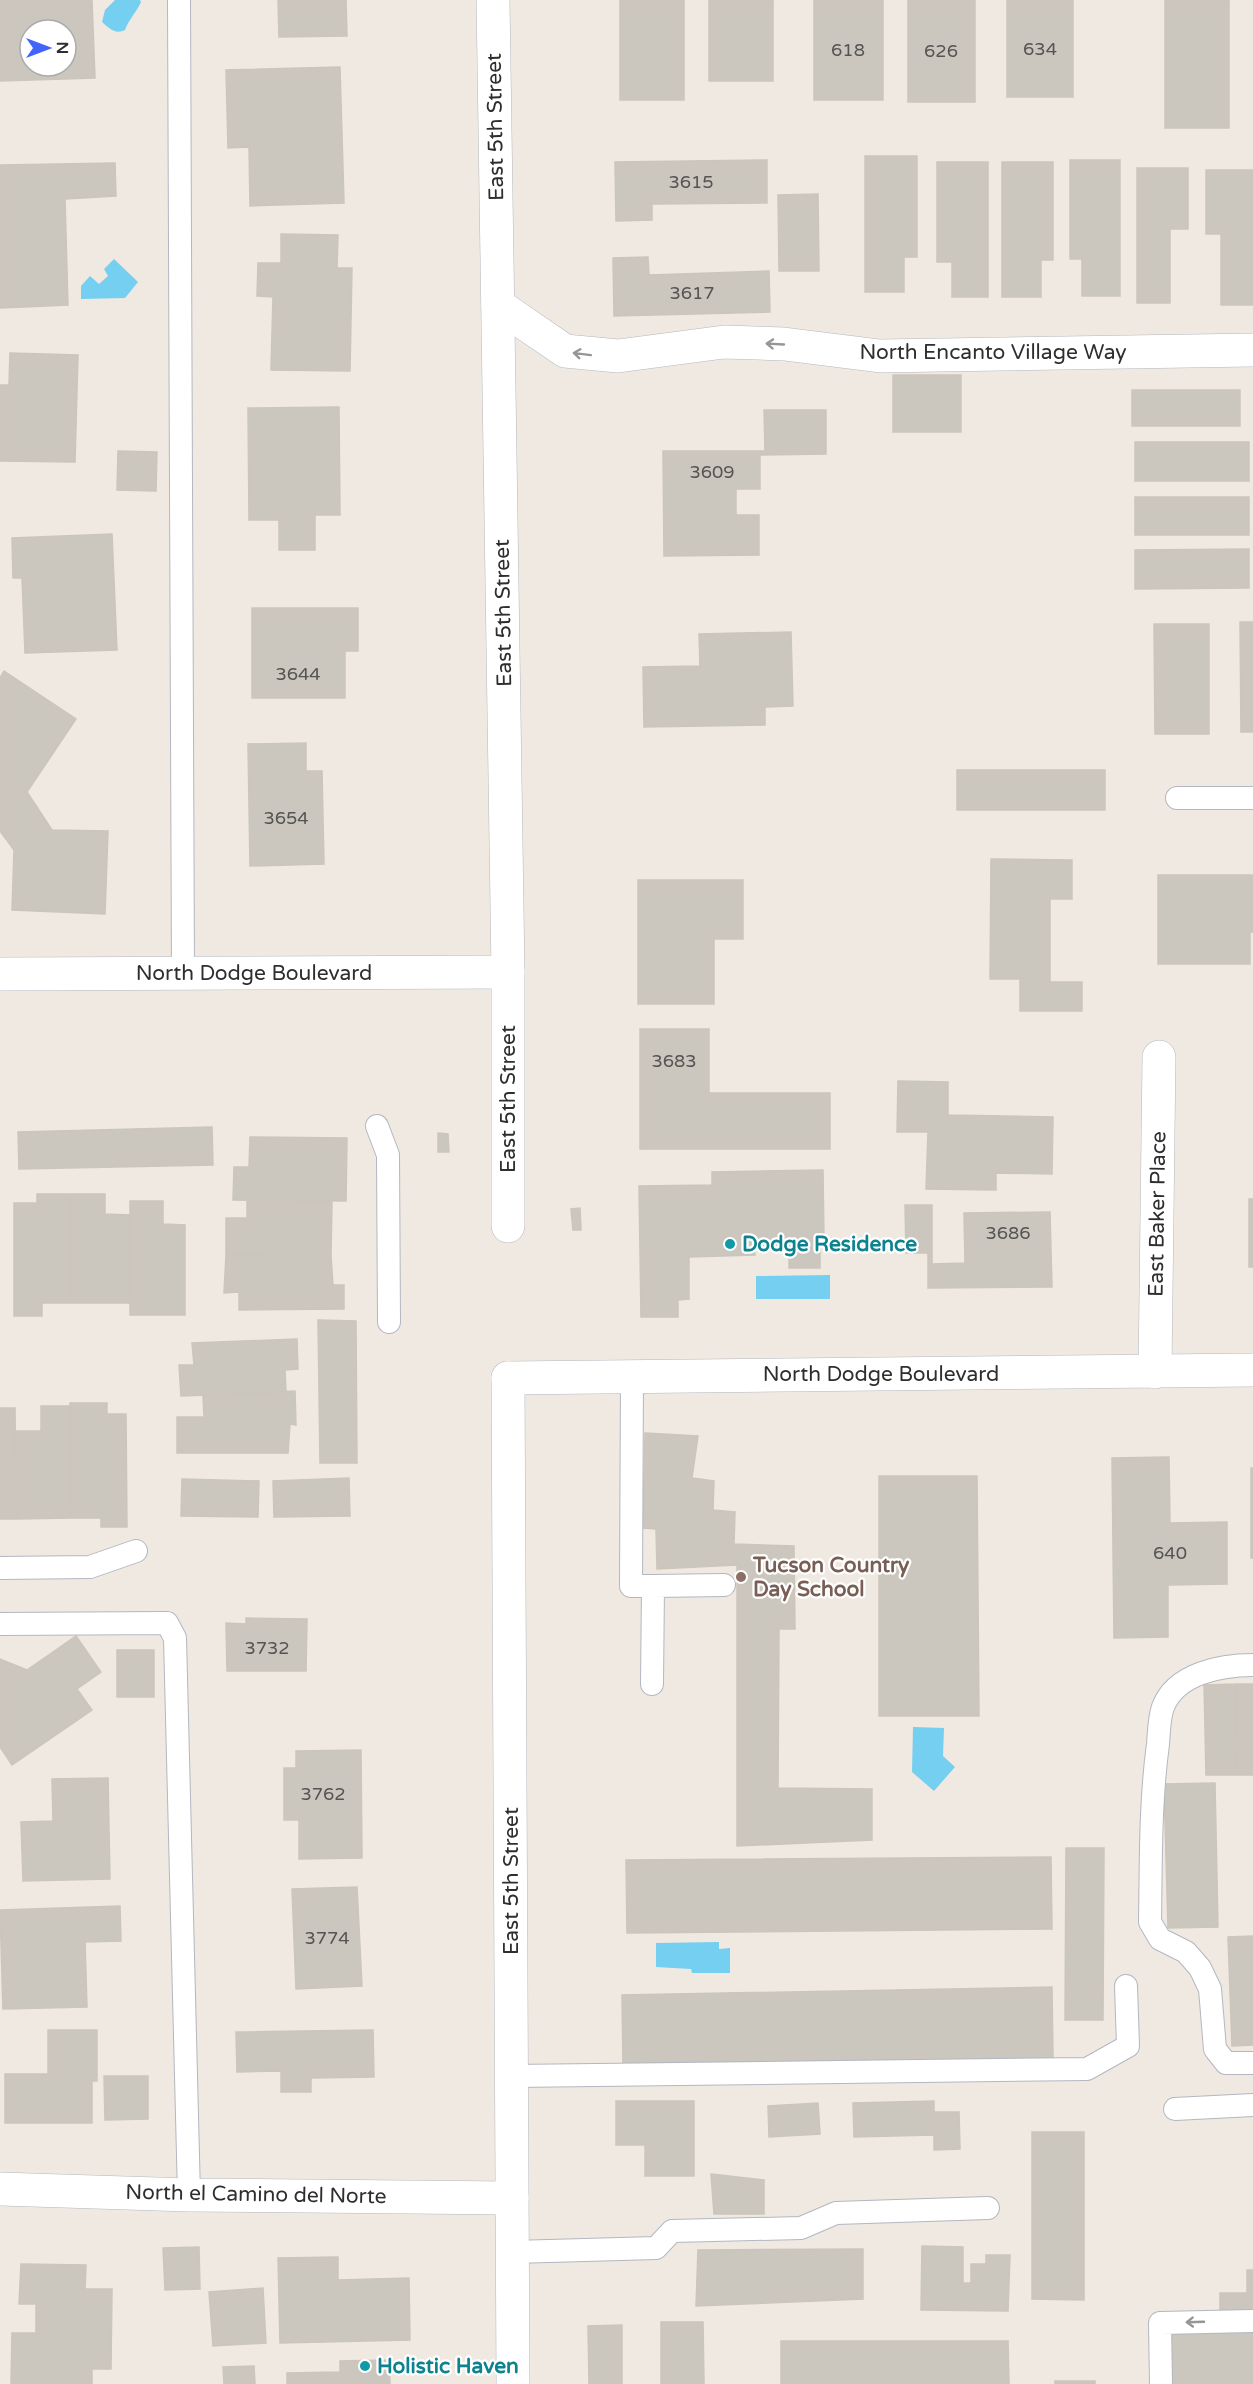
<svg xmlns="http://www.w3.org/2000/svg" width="1253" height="2384" font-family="'Varela Round',sans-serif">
  <rect width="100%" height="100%" fill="#efe9e1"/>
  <path fill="#75cff0" d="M115,0H140L141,2C136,13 129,19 125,30C115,35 109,28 102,22L105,10Z
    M114,259L138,282L125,298L81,299V286L90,276L99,284L108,276L104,269Z
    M830,1275V1299H756V1276Z
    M913,1727L944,1728L943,1756L955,1767L934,1791L912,1772Z
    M719,1942V1949L730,1948V1973H692L691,1969L656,1967V1943Z"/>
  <path fill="#cbc7bf" stroke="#cbc5ba" stroke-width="1.5" fill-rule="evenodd" d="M0,0H92L95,78L0,81ZM30,30H66V66H30Z
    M278,0H346L347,36L279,37Z
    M620,0H684V100H620Z
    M709,0H773V81H709Z
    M814,0H883V100H814Z
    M908,0H975V102H908Z
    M1007,0H1073V97H1007Z
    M1165,0H1229V128H1165Z
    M340,67L344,203L250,206L249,147L228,148L226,70Z
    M865,156H917V257H904V292H865Z
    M767,160V203L652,204V220L616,221L615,162Z
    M1070,160H1120V296H1082V259H1070Z
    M937,162H988V297H952V262H937Z
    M1002,162H1053V260H1041V297H1002Z
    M115,163L116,196L65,199L68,305L0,308V165Z
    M1137,168H1188V229H1170V303H1137Z
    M1206,170H1253V305H1221V234H1206Z
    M818,194L819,271H779L778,195Z
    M281,234L338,235L337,268H352L350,371L271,370L273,297L257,296L258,263H281Z
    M648,257L649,275L769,271L770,312L614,316L613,258Z
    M10,353L78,355L75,462L0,461V385H9Z
    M893,375H961V432H893Z
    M1132,390H1240V426H1132Z
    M339,407L340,515H315V550H279V520H249L248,408Z
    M764,410H826V454L760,455V489H736V515H759V555L664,556L663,451H765Z
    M1135,442H1249V481H1135Z
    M118,451L157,452L156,491L117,490Z
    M1135,497H1249V535H1135Z
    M112,534L117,650L25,653L22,578H13L12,538Z
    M1249,549V588L1135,589V550Z
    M252,608H358V651H345V698H252Z
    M1240,622H1253V732H1241Z
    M1154,624H1209V734H1155Z
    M791,632L793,706L765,707V725L644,727L643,667L700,666L699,634Z
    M4,671L76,719L27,792L52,830L108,831L105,914L12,910L14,850L0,831V678Z
    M306,743V771H322L324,864L250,866L248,744Z
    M957,770H1105V810H957Z
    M991,859L1072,860V899H1050V982H1082V1011H1020V979H990Z
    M1158,875H1253V932H1250V964H1158Z
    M638,880H743V939H714V1004H638Z
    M640,1029H709V1093H830V1149H640Z
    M898,1081L948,1082V1115L1053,1117L1052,1174L996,1173V1190L926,1189L928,1132H897Z
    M212,1127L213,1165L19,1169L18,1132Z
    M438,1133L448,1134L449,1152H438Z
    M250,1137L347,1138L346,1201L233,1200L234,1167H249Z
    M823,1170L824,1242H820V1268H789V1245H754L755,1255L689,1257V1299L678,1300V1317H641L639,1186L712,1185V1172Z
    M37,1194H70V1303H42V1316H14V1203H37Z
    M70,1194H105V1214L130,1215V1303H70Z
    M1249,1199H1253V1267H1249Z
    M247,1200L332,1201L331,1256L226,1255V1218H247Z
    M130,1201H163V1224L185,1225V1315H130Z
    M905,1205H932V1264L965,1263L964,1213L1050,1212L1052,1287L928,1288V1253H906Z
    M580,1208L581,1230H573L571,1209Z
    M226,1255L331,1256L333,1285H344V1309L239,1310V1292L224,1293Z
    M318,1320L356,1321L357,1463H320Z
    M297,1339L298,1369L285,1370L286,1392L181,1396L179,1365H194L192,1343Z
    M295,1391L296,1425L290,1424L288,1453H177V1417H204L203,1396Z
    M70,1403H107V1414H126L127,1527H101V1518H70Z
    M41,1406H69L70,1518L16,1519V1431H41Z
    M0,1408H15L16,1519H0Z
    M645,1433L698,1436L692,1478L714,1481L713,1510L735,1512L734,1544L794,1546L795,1629H779L778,1788L872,1789V1840L737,1846V1565L657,1569L656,1529L643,1528Z
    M1169,1457L1170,1523L1227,1522V1584L1168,1585V1637L1114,1638L1112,1458Z
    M1251,1468H1253V1558H1251Z
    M879,1476H977L979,1716H879Z
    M349,1478L350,1516L274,1517L273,1481Z
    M182,1479L259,1481L258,1517L181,1516Z
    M246,1618L307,1619L306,1671H227L226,1623L246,1624Z
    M76,1636L101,1672L77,1689L92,1710L12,1765L0,1747V1659L27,1670Z
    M117,1650H154V1697H117Z
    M1236,1684H1253V1775H1237Z
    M1236,1684L1237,1775H1206L1204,1685Z
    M361,1750L362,1858L299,1859V1820H284V1768H296V1751Z
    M108,1778L110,1879L23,1881L21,1822L53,1821L52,1779Z
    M1215,1783L1218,1927L1168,1928L1164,1784Z
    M1066,1848H1104L1103,2020H1065Z
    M1051,1857L1052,1929L627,1933L626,1860Z
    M357,1887L362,1986L296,1989L292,1889Z
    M120,1906L121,1941L85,1942L87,2007L3,2009L0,1910Z
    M1253,1936V2045L1232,2046L1228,1937Z
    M1052,1987L1053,2058L623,2066L622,1995Z
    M48,2030H97V2081H92V2123H5V2074H48Z
    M373,2030L374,2077L311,2078V2092H281V2071L237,2072L236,2032Z
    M104,2076H148V2119L105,2120Z
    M616,2101H694V2176H645V2145H616Z
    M934,2101V2112H959L960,2149L934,2150V2135L854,2137L853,2103Z
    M818,2103L820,2134L769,2137L768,2106Z
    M1032,2132H1084V2300L1032,2299Z
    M711,2174L764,2180V2214H714Z
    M922,2246L963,2247V2283H971V2264H986V2255H1010L1008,2311L921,2310Z
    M199,2247L200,2289L165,2290L163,2248Z
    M863,2249V2299L696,2306L698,2250Z
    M338,2257V2280L409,2278L410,2340L280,2343L278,2258Z
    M21,2264L86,2265L85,2289H112L111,2369H92V2384H11L12,2333H36V2304H19Z
    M1247,2270H1253V2312H1220V2293H1247Z
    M263,2288L266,2343L213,2346L209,2292Z
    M661,2322H703L704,2384H661Z
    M622,2325V2384H589L588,2326Z
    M1253,2330V2384H1168V2332Z
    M781,2341H1008L1009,2384H781Z
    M389,2360L390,2384H287V2373L340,2372V2361Z
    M254,2366L255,2384H224L223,2367Z
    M1055,2381H1095V2384H1055Z"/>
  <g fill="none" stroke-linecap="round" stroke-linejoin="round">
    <defs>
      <path id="service" d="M179,0L183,973
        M1177,798H1253
        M377,1126L388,1155L389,1322
        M632,1376L631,1586H653L652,1684
        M0,1568L90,1567L136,1551
        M653,1586L724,1585
        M0,1624L167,1623L175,1638L189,2195
        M1253,1665C1222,1665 1176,1673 1163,1707C1159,1718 1159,1732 1158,1744C1150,1803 1151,1862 1150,1922L1160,1939L1186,1952L1200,1968L1210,1989L1215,2049L1226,2063H1253
        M512,2076L1087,2069L1128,2046L1126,1986
        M1175,2109L1253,2105
        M513,2252L656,2248L672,2231L801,2228L836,2213L988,2208
        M1161,2384L1160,2323L1253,2321"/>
      <path id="minor" d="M498,305L565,351L618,356L724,342L784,344L880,356L1253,350
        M0,974L508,972
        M1155,1372L1159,1057
        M508,1378L1253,1370
        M0,2189L189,2195L512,2198"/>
      <path id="tertiary" d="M493,0L508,972V1226
        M508,1378L513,2384"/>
    </defs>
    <use href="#service" stroke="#b4b7c1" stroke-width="24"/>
    <use href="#minor" stroke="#b4b7c1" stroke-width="34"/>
    <use href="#tertiary" stroke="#b4b7c1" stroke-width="34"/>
    <use href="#service" stroke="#fff" stroke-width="22"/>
    <use href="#minor" stroke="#fff" stroke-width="33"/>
    <use href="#tertiary" stroke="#fff" stroke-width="33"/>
  </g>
  <defs><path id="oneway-shaft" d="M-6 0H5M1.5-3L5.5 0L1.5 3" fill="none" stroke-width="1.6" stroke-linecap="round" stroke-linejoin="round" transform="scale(1.5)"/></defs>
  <g stroke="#969696">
    <use href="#oneway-shaft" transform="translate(775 344) rotate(-177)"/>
    <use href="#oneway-shaft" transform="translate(582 354) rotate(-173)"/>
    <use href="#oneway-shaft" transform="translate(1195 2322) rotate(178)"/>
  </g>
  <g fill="#0f9aa8" stroke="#fff" stroke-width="2">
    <circle cx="730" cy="1244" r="6"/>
    <circle cx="365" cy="2366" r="6"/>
  </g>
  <circle fill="#8d6e63" stroke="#fff" stroke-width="2" cx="741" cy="1577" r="6"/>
  <g text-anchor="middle" stroke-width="4.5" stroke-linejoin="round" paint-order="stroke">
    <g font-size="18" fill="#555452">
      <text x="1040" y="55">634</text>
      <text x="848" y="56">618</text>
      <text x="941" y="57">626</text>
      <text x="691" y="188">3615</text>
      <text x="692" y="299">3617</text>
      <text x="712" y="478">3609</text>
      <text x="298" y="680">3644</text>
      <text x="286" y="824">3654</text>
      <text x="674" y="1067">3683</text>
      <text x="1008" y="1239">3686</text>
      <text x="1170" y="1559">640</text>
      <text x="267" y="1654">3732</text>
      <text x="323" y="1800">3762</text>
      <text x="327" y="1944">3774</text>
    </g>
    <g font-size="21" fill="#2e2e2e" stroke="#fff">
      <text transform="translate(495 127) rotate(-91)" y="7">East 5th Street</text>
      <text x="993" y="359">North Encanto Village Way</text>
      <text transform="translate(503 613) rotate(-91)" y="7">East 5th Street</text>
      <text x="254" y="980">North Dodge Boulevard</text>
      <text transform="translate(508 1099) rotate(-90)" y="7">East 5th Street</text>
      <text transform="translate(1157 1214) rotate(-89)" y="7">East Baker Place</text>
      <text x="881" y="1381">North Dodge Boulevard</text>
      <text transform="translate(511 1881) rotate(-90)" y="7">East 5th Street</text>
      <text transform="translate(256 2194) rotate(1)" y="7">North el Camino del Norte</text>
    </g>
    <g font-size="21" font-weight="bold" fill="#0d838f" stroke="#fff" text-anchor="start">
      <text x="742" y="1251">Dodge Residence</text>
      <text x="377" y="2373">Holistic Haven</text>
    </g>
    <g font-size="21" font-weight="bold" fill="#785e54" stroke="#fff" text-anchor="start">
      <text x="753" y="1572">Tucson Country<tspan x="753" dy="24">Day School</tspan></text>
    </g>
  </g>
  <g transform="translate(48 48) rotate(90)"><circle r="28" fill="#ffffff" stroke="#ababab" stroke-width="1.5"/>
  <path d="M0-4.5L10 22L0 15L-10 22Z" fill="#4264fb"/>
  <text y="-9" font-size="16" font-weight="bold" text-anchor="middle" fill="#2e2e2e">N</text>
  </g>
</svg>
